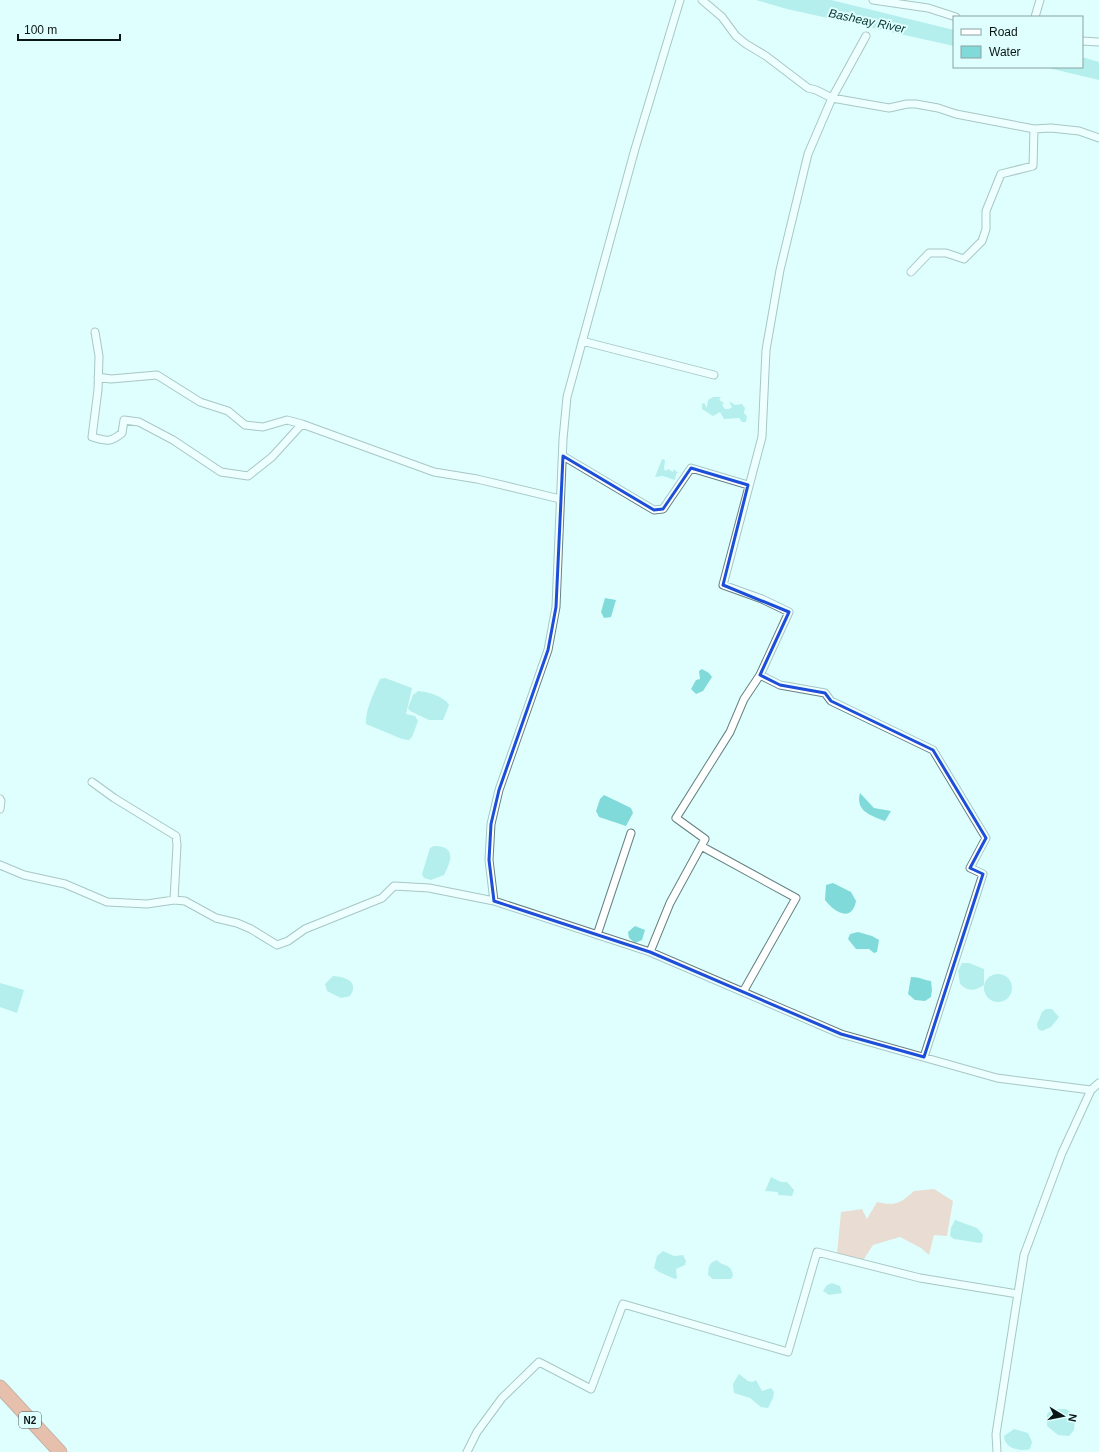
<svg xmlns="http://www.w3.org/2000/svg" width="1099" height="1452" font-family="Helvetica,sans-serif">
  <rect width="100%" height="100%" fill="#dffffe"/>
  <path fill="#f7b29d" d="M934,1189L953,1201L947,1236L934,1235L929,1255L921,1248L900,1237L873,1245L862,1262L837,1254L841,1212L862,1209L867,1219L877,1202C895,1206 900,1204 914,1191Z"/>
  <path fill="#80dad9" d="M756,0H831L954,30V46L787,9Z
    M1082,57L1099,62V80L1044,67H1082Z
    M713,397H721L719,400L724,403L722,405L725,409H729L732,407L729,401L735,405L742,404L745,408L744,413L747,416L746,422H742L739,418L724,419L720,412L713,416L702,409V404L704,403L707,408L708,400Z
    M662,459L665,460L664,469L666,471L668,469L673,472L674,469L678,473L676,474L675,480L663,476L655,477Z
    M605,598L616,600L611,617L604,618L601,612Z
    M702,669L709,673L712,677L703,691L696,694L691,689L696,680L700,679L699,671Z
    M385,678L412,688L406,714L415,716L418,721L412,737L409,740L402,739L366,724C365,710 374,693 380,679Z
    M418,691C428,692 444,696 449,705L443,720H429L410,711L408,708L413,695Z
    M860,793L874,808L891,811L885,821C871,816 855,811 860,793Z
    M604,795L631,808L633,813L626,826L599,817L596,811L600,799Z
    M434,846C457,846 451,861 444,875L431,880L424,878L422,874L430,848Z
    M833,883L851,892L856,901C852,923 834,912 825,900L826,885Z
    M635,926L645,930L642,940L635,943L629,938L628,932Z
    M858,932L872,936L879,940L877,952L874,953L869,949H856L848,939L850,934Z
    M962,963H969L984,969V985C975,991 968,992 960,984L958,971Z
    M984 988a14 14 0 1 1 28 0a14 14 0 1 1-28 0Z
    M333,976C347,977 359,982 350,996L341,998L327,991L325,984Z
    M911,977C922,977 922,980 931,981L932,990L931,997L925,1001L915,1000L908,994Z
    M0,983L24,990L17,1013L0,1007Z
    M1046,1009H1052L1059,1017L1051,1027L1042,1031L1038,1029L1037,1024L1042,1012Z
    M771,1177L781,1182H787L794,1190L792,1196L778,1195V1192L765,1191Z
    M955,1220L977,1228L983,1235L982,1242L980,1243L954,1239L950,1236L951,1228Z
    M663,1251L674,1256L683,1255L686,1261L685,1265L676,1269L677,1278L675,1279L659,1272L654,1268L657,1256Z
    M717,1260C724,1268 731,1262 733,1276L731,1279H713L708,1275C709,1267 708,1263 717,1260Z
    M832,1283L840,1286L842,1293L829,1295L823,1291L827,1285Z
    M739,1374L748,1381L753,1382L756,1380L762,1391L771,1388L774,1392L773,1398L768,1408L761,1407L750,1398L734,1393L733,1384Z
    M1052,1409H1066L1075,1415L1074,1430L1069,1436L1058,1435L1047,1426V1414Z
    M1014,1429L1028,1433L1032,1442L1030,1449C1020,1452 1004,1448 1004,1436Z"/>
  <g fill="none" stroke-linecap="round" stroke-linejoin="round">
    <defs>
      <path id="street" d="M702,0L722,17L736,36L746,44L766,56L808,88L816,90L832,98L889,108L907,104H916L938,108L956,114L1034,129L1051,128L1079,131L1099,138
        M873,0L928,8L956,17
        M1035,17L1040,0
        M1082,41L1099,42
        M911,272L929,253H946L964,259L982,241L986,229V211L1001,174L1033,166L1034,129
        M95,332L99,356L98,390L92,437C106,441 110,443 122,433L124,420L139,422L173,440L221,472L248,476L272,457L302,424L434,472L477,479L560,499
        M582,341L714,375
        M98,377L111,379L157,375L200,402L228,411L245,425L263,427L287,420L302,424
        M563,456L654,510L663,509L691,468L748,485
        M760,675L780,685L825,693L831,701L933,750L986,838L970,868L983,874L924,1057
        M92,782L114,798L176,836L177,845L174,900
        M0,799L1,801L0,809
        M701,846L796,898L743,992
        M0,865L24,875L65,884L107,902L147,904L174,900L185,901L216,918L237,923L251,929L277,945L288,941L305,929L382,898L394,886L429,888L494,901L650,952L841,1034L997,1078L1091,1090
        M494,901L489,860L491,824L499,790L548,650L556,607L563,439L567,397L635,149L680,0
        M597,935L631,833
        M650,952L670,903L705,839L676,818L730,732L744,699L760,675L789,612L762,599L723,585L762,437L766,350L780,270L808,154L832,98L866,36
        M467,1452L477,1432L502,1398L539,1362L591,1389L623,1304L788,1352L817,1252L920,1278L1018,1294
        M997,1452L996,1434L1024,1255L1062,1153L1091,1090L1099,1083"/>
      <path id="highway" d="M0,1387L60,1452"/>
    </defs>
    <use href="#street" stroke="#658281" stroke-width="9"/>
    <use href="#highway" stroke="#a15239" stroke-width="15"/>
    <use href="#street" stroke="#fff" stroke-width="7"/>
    <use href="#highway" stroke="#f2724c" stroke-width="13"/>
  </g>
  <path d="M0 0H1099V1452H0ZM563,456L654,510L663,509L691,468L748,485L723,585L789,612L760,675L780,685L825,693L831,701L933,750L986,838L970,868L983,874L924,1057L841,1034L650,952L494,901L489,860L491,824L499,790L548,650L556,607Z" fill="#dffffe" fill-opacity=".55" fill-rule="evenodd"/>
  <path fill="none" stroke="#1d4ed8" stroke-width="3" stroke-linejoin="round" d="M563,456L654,510L663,509L691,468L748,485L723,585L789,612L760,675L780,685L825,693L831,701L933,750L986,838L970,868L983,874L924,1057L841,1034L650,952L494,901L489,860L491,824L499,790L548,650L556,607Z"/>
  <g text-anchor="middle" stroke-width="4" stroke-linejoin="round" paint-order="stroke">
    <rect fill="#dffffe" stroke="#4a5c5b" stroke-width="1" x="19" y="1412" width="22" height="16" rx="3"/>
    <g font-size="10" font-weight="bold" fill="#0a1615">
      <text x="30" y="1424">N2</text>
    </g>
    <g font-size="12" font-style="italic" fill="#083635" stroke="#dffffe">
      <text transform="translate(867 21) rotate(12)" y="4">Basheay River</text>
    </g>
  </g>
  <rect x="953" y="16" width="130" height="52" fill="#dffffe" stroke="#8aa2a1"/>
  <rect x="961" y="29" width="20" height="6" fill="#ffffff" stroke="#8aa2a1"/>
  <text x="989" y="36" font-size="12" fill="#0a1615">Road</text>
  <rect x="961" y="46" width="20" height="12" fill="#80dad9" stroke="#8aa2a1"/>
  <text x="989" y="56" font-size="12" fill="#0a1615">Water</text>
  <g transform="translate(1063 1416) rotate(100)" stroke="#dffffe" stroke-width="3" paint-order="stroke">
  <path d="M0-3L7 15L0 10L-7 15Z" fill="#0a1615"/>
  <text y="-6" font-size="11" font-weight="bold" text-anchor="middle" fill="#0a1615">N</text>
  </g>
  <path d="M18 34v6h102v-6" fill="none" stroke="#0a1615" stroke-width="2"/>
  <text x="24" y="34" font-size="12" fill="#0a1615" stroke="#dffffe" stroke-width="3" paint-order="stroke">100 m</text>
</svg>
